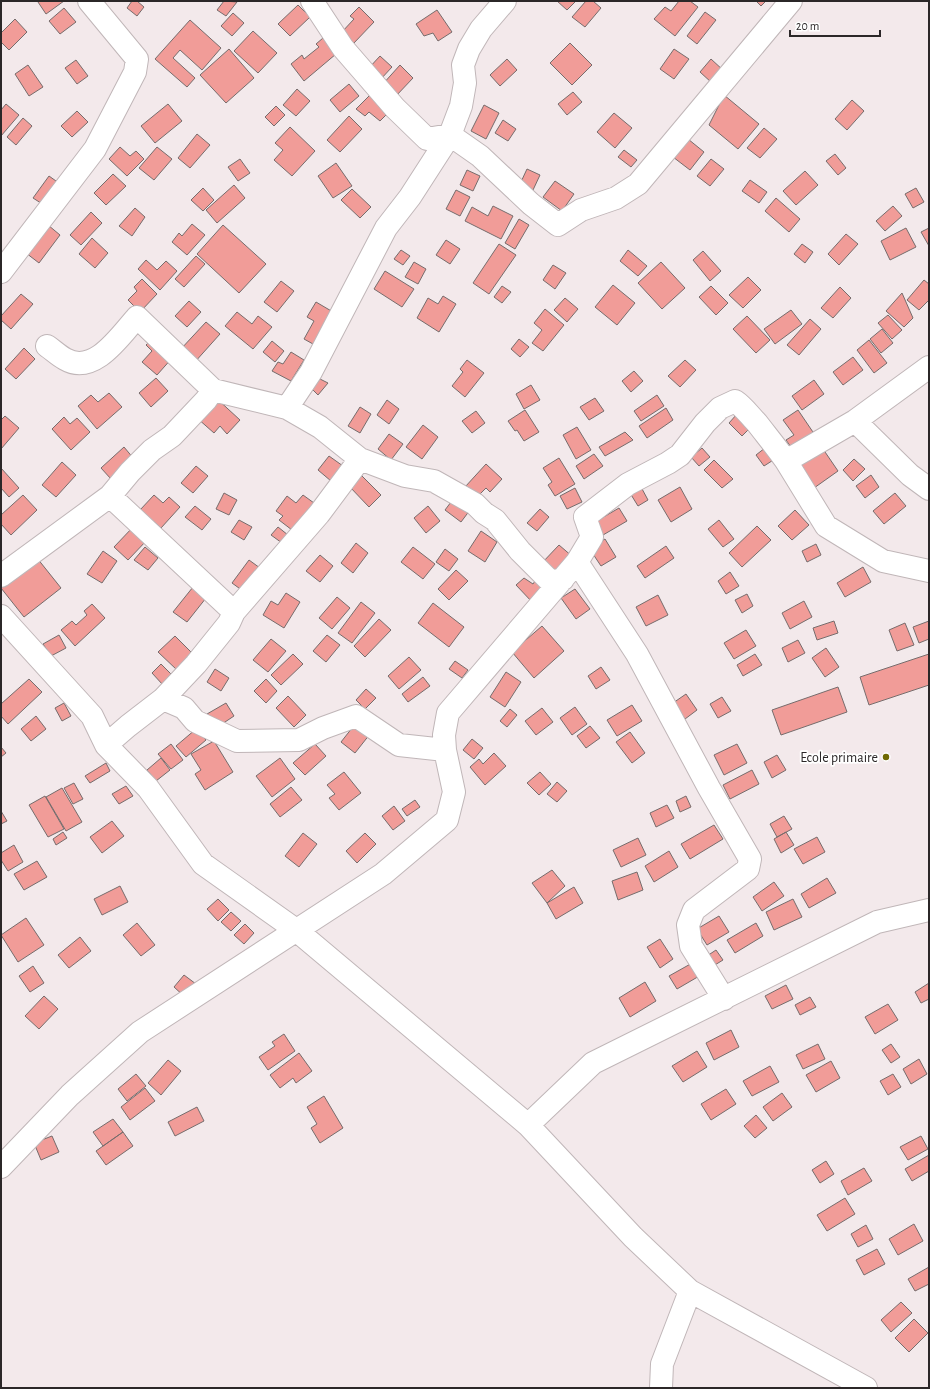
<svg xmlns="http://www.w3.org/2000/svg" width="930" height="1389" font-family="'Alegreya Sans',sans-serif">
  <rect width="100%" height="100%" fill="#f3e9eb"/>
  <path fill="#f19c98" stroke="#766c6c" d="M39,1H64L46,14L38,2Z
    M132,1H137L144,7L137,16L127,8Z
    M224,1L237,2L226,16L217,10Z
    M557,1H576L567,10Z
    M586,1H593L601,8L585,27L572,17Z
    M679,1H690L698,7L675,36L654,19L665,7L671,11Z
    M756,1H766L761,6Z
    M298,5L310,17L290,36L278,24Z
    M359,7L374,22L353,44L341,33L354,19L350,16Z
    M64,8L76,22L60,34L49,21Z
    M437,10L452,32L438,41L433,33L424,36L416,24Z
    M705,12L716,20L697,44L687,36Z
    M233,13L244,23L232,36L221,26Z
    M15,19L27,32L9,50L1,42V33Z
    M190,20L221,48L202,70L180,50L173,58L195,78L187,87L155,59Z
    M253,31L277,53L258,73L234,51Z
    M323,38L336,54L304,81L291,64L302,55L304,59L319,47L316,44Z
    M570,43L592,65L572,85L550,63Z
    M229,49L254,78L226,103L200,75Z
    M674,49L689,59L674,79L660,69Z
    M380,56L392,67L380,80L368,69Z
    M507,59L517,70L500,86L490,75Z
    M711,59L724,71L712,83L700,72Z
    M76,60L88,76L77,84L65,68Z
    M28,65L43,87L29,96L15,74Z
    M400,65L413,78L395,97L382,85Z
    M349,84L359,96L340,112L330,100Z
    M297,89L310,101L296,116L283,105Z
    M573,92L582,102L567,115L558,104Z
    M372,93L390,111L380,121L369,112L365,116L356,109Z
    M724,95L759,124L738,149L709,125Z
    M852,100L864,111L847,130L835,119Z
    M6,104L19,115L1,136V110Z
    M168,104L182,121L155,143L141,126Z
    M484,105L499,113L486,139L471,131Z
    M276,106L285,115L274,126L265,117Z
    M77,111L88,122L72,137L61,126Z
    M614,113L632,128L615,148L597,132Z
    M349,116L362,129L340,152L327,140Z
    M23,118L32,126L16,145L7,137Z
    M503,120L516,129L508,141L495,133Z
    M290,127L315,151L292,176L274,160L283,150L275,143Z
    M764,128L777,139L760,158L747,148Z
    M197,134L210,145L190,168L178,158Z
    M688,139L704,152L690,170L673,157Z
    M120,147L130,156L136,151L144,159L127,176L109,159Z
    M157,147L172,159L154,180L139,168Z
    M624,150L637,160L631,167L618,157Z
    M835,154L846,168L838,175L826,161Z
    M240,159L250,173L238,181L228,167Z
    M711,159L724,169L710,186L697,176Z
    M336,163L352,186L333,198L318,176Z
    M527,169L540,175L533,190L520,184Z
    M467,170L480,176L473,191L460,185Z
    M805,171L818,185L796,205L783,191Z
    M113,174L126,186L106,205L94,193Z
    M49,176L63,186L47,207L33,198Z
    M750,180L767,192L759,203L742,191Z
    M555,181L574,194L562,211L543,197Z
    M234,185L245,198L217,223L206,210Z
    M203,188L214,200L203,211L191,200Z
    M916,188L924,202L913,208L905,194Z
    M352,189L371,207L360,218L341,200Z
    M456,190L470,197L460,216L446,209Z
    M776,198L800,219L789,232L765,211Z
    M493,206L513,216L501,239L465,221L472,207L488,216Z
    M893,206L902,216L885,231L876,221Z
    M135,208L145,217L132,236L119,226Z
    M91,212L102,223L81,245L70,235Z
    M519,219L529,225L515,249L505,243Z
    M192,224L205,235L187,255L172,242L179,233L182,236Z
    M48,225L60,235L39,263L26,253Z
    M223,225L266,264L239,293L197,254Z
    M906,228L916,247L890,260L881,241Z
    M929,228V246L921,232Z
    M846,234L858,244L839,265L828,254Z
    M92,238L108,253L95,268L79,254Z
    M446,240L460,249L450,264L436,255Z
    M499,244L516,255L489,294L473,283Z
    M802,244L813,252L805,263L794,254Z
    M401,250L410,256L403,265L394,259Z
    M628,250L647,266L638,276L620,261Z
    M703,251L721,271L710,281L693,260Z
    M196,256L205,264L184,287L175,279Z
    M146,260L157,270L166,261L177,271L160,290L138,269Z
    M414,262L426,269L418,284L405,277Z
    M661,262L685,288L662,309L638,283Z
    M553,265L566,273L555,289L543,280Z
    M385,271L414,289L402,307L374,289Z
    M748,277L761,290L743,308L729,295Z
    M142,279L157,294L140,312L128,300L137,291L134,287Z
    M924,280L929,284V300L919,310L907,300Z
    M281,281L294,291L277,312L264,302Z
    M613,285L635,303L617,325L595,307Z
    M502,286L511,292L502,303L494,297Z
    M711,286L728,303L716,315L699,297Z
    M840,287L851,298L833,318L821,308Z
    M902,293L913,318L904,327L886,311Z
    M21,294L33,304L11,329L1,320V316Z
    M443,296L456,304L439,332L417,318L428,298L438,304Z
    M565,298L578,309L567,322L554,310Z
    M189,301L201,312L187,327L175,316Z
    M316,302L333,312L313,344L304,339L314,321L307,317Z
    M545,309L564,325L543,351L532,343L542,330L534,323Z
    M791,310L802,324L775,344L764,329Z
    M237,312L252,324L258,316L272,327L253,349L225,326Z
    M888,315L902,330L892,339L878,323Z
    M747,316L770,340L756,353L733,329Z
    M810,319L821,329L799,355L787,345Z
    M206,322L220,334L194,363L180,350Z
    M882,329L893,343L881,353L870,339Z
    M152,339L173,357L157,375L142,362L152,351L146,345Z
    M519,339L529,347L520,357L511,349Z
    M869,340L887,363L874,373L857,350Z
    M272,341L284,351L275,362L263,352Z
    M24,348L35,359L16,379L5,369Z
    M291,352L304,360L291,381L272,371L278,362L283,364Z
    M853,357L863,370L843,385L833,372Z
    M467,360L484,373L465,397L452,386L463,372L460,369Z
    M685,360L696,370L680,387L668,376Z
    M634,371L643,381L631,392L622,381Z
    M156,378L168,391L151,407L139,393Z
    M318,378L328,383L318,395L310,387Z
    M814,380L824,394L802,410L792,396Z
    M531,385L540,400L524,409L516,394Z
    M109,393L122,407L97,429L78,406L91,395L98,402Z
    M657,395L664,406L641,421L634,411Z
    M215,397L240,420L227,434L220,426L214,433L197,418Z
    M595,398L604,411L589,420L580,407Z
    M387,400L399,409L389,424L377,415Z
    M360,407L371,414L360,433L348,426Z
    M666,408L673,420L647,438L639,426Z
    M525,410L539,432L524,441L517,430L515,431L508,421Z
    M798,410L817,438L795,453L786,440L794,435L783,420Z
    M476,411L485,423L472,433L462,421Z
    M737,414L751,427L742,436L729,423Z
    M5,416L19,428L1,449V420Z
    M64,417L70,424L77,418L90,432L71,450L52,429Z
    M423,425L438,437L422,459L406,447Z
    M577,427L591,450L576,459L563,435Z
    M625,432L633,440L605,456L599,447Z
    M389,434L403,444L391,460L378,449Z
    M770,444L778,457L764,466L756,455Z
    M124,447L134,459L111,479L101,468Z
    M702,448L710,457L699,466L691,457Z
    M823,449L838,471L814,488L799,465Z
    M594,454L603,466L584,479L576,466Z
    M329,456L343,466L331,481L318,470Z
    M559,458L575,484L555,496L548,485L552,482L543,468Z
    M854,459L865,469L853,481L843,470Z
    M714,460L733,479L722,488L704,470Z
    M62,462L76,475L56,497L42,485Z
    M486,464L502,479L490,492L486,488L476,498L465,487Z
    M196,466L208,476L193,493L181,483Z
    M1,468L19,488L9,497L1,488Z
    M361,475L381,495L369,507L349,486Z
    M871,475L879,487L865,498L856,486Z
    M641,487L648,500L638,506L630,493Z
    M680,487L692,509L671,522L658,500Z
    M575,488L582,502L567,509L560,496Z
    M224,493L237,500L229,515L216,509Z
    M895,493L906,506L884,524L873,511Z
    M23,495L37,510L11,535L1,524V515Z
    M154,495L163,503L169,497L180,507L161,528L140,510Z
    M303,495L314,503L292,530L279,520L283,516L276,511L287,496L296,503Z
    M454,498L470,510L461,522L445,510Z
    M195,506L211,519L202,530L185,517Z
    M428,506L440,521L426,533L414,518Z
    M619,508L627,521L603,535L595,522Z
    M540,509L549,517L537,531L527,523Z
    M795,510L809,525L792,540L778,526Z
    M239,520L252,527L244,540L231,532Z
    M719,520L734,539L723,547L708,529Z
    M134,526L148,539L128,560L114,547Z
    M757,526L771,540L742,567L729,553Z
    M278,527L288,535L282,543L271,535Z
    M481,531L497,542L485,562L468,551Z
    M605,539L616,557L601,566L589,548Z
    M356,543L368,553L353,573L341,563Z
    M816,544L821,555L807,562L802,551Z
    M559,545L573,557L556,577L541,564Z
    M666,546L674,558L645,578L637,566Z
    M145,547L158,558L148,570L134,560Z
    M413,547L435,564L423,579L401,562Z
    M445,549L458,559L449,571L436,562Z
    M103,551L117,561L102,583L87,574Z
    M320,555L333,566L320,582L306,571Z
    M37,558L61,588L24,617L1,588V586Z
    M249,560L260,568L243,591L232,583Z
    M863,567L871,582L845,597L837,583Z
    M456,570L468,581L449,600L438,589Z
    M730,572L739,586L726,594L718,581Z
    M524,578L533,584L537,578L548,588L533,603L516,585Z
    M193,587L206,598L187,622L173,612Z
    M575,589L590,609L576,619L561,598Z
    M286,593L300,602L284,628L263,615L271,601L278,605Z
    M747,594L753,606L742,613L735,600Z
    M658,595L668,615L646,626L636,607Z
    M337,597L350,608L332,629L319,618Z
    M804,601L812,617L790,629L782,613Z
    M361,602L375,613L352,643L338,633Z
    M433,603L464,627L449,647L418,623Z
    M92,604L105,618L75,646L61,630L72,621L76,625L87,615L84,611Z
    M379,619L391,630L365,657L354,646Z
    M834,621L838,633L817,640L813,628Z
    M929,621V639L919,643L913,627Z
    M905,623L914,645L897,651L889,630Z
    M542,626L564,651L534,678L512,652Z
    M746,630L756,646L734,659L724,643Z
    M59,635L66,648L51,656L43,644Z
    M327,635L340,645L326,662L313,651Z
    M175,636L193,654L177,670L158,652Z
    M271,639L286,651L268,672L253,660Z
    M798,640L805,653L788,662L782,648Z
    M826,648L839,667L825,677L812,658Z
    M293,654L303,664L281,685L271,675Z
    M755,654L762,665L743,676L737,665Z
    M929,654V685L869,705L860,677Z
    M409,657L421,670L399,689L388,676Z
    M455,661L468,670L462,678L449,669Z
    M161,664L173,676L163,685L152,673Z
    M601,667L610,680L596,689L588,676Z
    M215,669L229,678L221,691L207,682Z
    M506,672L521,682L505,707L490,697Z
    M423,677L430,686L408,702L402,694Z
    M29,679L42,692L8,724L1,716V704Z
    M266,679L277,691L266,703L254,691Z
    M838,687L847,712L781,735L772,710Z
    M366,689L376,698L365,709L356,700Z
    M686,694L697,710L685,719L673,703Z
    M288,696L306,715L294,727L276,708Z
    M722,697L731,711L718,718L710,704Z
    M64,703L71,716L62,721L55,708Z
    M226,703L234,716L216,728L207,714Z
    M632,705L642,721L617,736L607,720Z
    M575,707L587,724L572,735L560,718Z
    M542,708L553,722L536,735L525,721Z
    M510,709L517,715L507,727L500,721Z
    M36,716L46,729L31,741L21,729Z
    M356,723L370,734L355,753L341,742Z
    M590,726L600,738L586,748L577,736Z
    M196,729L206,740L186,757L176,746Z
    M630,732L645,753L632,763L616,742Z
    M472,739L483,748L474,759L463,750Z
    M214,741L233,772L205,790L195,774L201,770L191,754Z
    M171,744L183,760L171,769L158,754Z
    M315,744L326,756L305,775L293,763Z
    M737,744L747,763L724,775L714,755Z
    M1,747L6,753L1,757Z
    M494,753L506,766L485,785L470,767L479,759L483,764Z
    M777,755L786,770L772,778L764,762Z
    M161,758L170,770L156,781L147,770Z
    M280,758L295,779L272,797L256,776Z
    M106,763L110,771L90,783L85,776Z
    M752,770L759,784L730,799L723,785Z
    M344,772L361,793L339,810L329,798L335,794L327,785Z
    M540,772L551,784L539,795L527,783Z
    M557,782L567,791L557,802L547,794Z
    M74,783L83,799L73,804L64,788Z
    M126,786L133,796L119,804L112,794Z
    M291,787L302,800L280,817L270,804Z
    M62,788L82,822L66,831L46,797Z
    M45,796L64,829L48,837L29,805Z
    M686,796L691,807L680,812L676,801Z
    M415,800L420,807L407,816L402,809Z
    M667,805L674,818L656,827L650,813Z
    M394,806L405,821L393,830L382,816Z
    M1,811L7,821L1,824Z
    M784,816L792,829L777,837L770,824Z
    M112,821L124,836L102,853L90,837Z
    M714,825L723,839L690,859L681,844Z
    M63,832L67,838L56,845L53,839Z
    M786,832L794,845L781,853L774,839Z
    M303,833L317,844L299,867L285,856Z
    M365,833L376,844L357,863L346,851Z
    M817,837L825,852L803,864L794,849Z
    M638,838L646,855L621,867L613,850Z
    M14,845L23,862L8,871L1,860V853Z
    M669,851L678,867L654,882L645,866Z
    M37,861L47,877L24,890L14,874Z
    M552,870L565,886L547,903L532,883Z
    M637,872L643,890L618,900L612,881Z
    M827,878L836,893L809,908L801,894Z
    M774,882L784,896L762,911L753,897Z
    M120,886L128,902L102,915L94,899Z
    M574,887L583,903L556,919L547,903Z
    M218,899L229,910L218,921L207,909Z
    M793,899L802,917L774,930L766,912Z
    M231,912L241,921L231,931L221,922Z
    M719,916L729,932L707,945L697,929Z
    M26,918L44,945L18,962L1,935Z
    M137,923L155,945L141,956L123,935Z
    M756,923L763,936L735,953L727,940Z
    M245,924L254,933L244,944L234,935Z
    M80,937L91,951L69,968L58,955Z
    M660,939L673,959L660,968L647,947Z
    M716,950L723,960L710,968L704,958Z
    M694,962L701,975L677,989L669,976Z
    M33,966L44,983L30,992L19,976Z
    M184,975L196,984L185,997L174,987Z
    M645,982L656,1001L630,1017L619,998Z
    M929,983V999L921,1003L915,992Z
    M786,985L793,999L772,1009L765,996Z
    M44,996L58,1009L39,1029L25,1016Z
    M810,997L816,1007L800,1015L795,1005Z
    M888,1004L898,1020L875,1034L865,1017Z
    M731,1030L739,1047L714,1060L706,1043Z
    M284,1034L295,1051L268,1070L259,1057L275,1046L272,1042Z
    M818,1044L825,1059L803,1069L796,1055Z
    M891,1044L900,1057L891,1063L882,1050Z
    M697,1051L707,1067L683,1082L672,1066Z
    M299,1053L312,1071L296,1083L293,1078L280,1088L270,1075Z
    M919,1059L927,1074L911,1084L903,1069Z
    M168,1060L181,1071L161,1095L148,1083Z
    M831,1061L840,1078L816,1092L806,1075Z
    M770,1066L779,1082L752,1096L743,1081Z
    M136,1074L146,1086L127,1101L118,1089Z
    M893,1074L901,1087L888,1095L880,1081Z
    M145,1088L155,1101L130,1120L121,1107Z
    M726,1089L736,1104L711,1120L701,1104Z
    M782,1093L792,1107L773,1121L763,1107Z
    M324,1096L343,1128L320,1143L311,1128L317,1124L307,1107Z
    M197,1107L204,1121L175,1136L168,1122Z
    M756,1115L767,1128L755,1138L744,1126Z
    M113,1119L123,1132L103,1146L93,1132Z
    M123,1132L133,1146L106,1165L96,1151Z
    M52,1136L59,1152L41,1160L34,1143Z
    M921,1136L928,1149L908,1160L900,1147Z
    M929,1155V1171L912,1181L905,1169Z
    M826,1161L834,1174L820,1183L812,1170Z
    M864,1168L872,1181L848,1195L841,1181Z
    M845,1198L855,1214L827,1231L817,1215Z
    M914,1224L923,1241L898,1255L889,1239Z
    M866,1225L873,1239L858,1247L851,1234Z
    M877,1249L885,1264L864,1275L856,1260Z
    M929,1267V1284L915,1291L908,1279Z
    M901,1302L912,1313L891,1332L881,1320Z
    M914,1319L928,1333L909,1352L895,1338Z"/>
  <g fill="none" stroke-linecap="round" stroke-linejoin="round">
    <defs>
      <path id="minor" d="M312,1L343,48L395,108L427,139L450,135L480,156L531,204L558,225L581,210L616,198L638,184L791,1
        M1,272L95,149L135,72L137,59L89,1
        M47,346C53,350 58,355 65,359C94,376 120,336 137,317L213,390L287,408L320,427L360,459L405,476L434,481L475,504L484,513L495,520L520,551L551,582L563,579
        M287,408L311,372L386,228L410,197L450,135L461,106L465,83L463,65L469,49L481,29L505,1
        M855,421L910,475L929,489
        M786,461L826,526L883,561L929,571
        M110,496L234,612
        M577,562L637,654L709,788L750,859L748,869L694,910L688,925L691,946L724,999
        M1,576L110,496L130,472L152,450L172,436L206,400L213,390
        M1,616L92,716L106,745L148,788L203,864L296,930L528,1125L633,1237L690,1291L866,1388
        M163,699L184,708L195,721L237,741L299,740L323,728L356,716L399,745L445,750
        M106,745L128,726L163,699L196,664L229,623L234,612L319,514L360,459
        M528,1125L593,1063L877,922L929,910
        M1,1167L70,1095L140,1032L383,874L447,820L454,792L445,750L444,735L448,713L577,562L592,537L585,517L628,484L668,463L680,455L705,423L720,408L735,401C744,407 749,415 757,423C767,436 777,448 786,461L855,421L929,367
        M661,1388L662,1364L690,1291"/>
    </defs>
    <use href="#minor" stroke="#c0b6b8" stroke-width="24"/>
    <use href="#minor" stroke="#fff" stroke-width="22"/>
  </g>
  <circle fill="#6f6902" stroke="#fff" stroke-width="1.5" cx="886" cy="757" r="4"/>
  <g text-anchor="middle" stroke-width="3.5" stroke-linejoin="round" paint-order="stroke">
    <g font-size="14" fill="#2b2728" stroke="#fff" text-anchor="end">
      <text x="878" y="762">Ecole primaire</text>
    </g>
  </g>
  <rect width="930" height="1389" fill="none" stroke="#2b2728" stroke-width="4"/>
  <path d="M790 30v6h90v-6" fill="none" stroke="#2b2728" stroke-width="2"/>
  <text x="796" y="30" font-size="12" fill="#2b2728" stroke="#ffffff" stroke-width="3" paint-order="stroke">20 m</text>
</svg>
